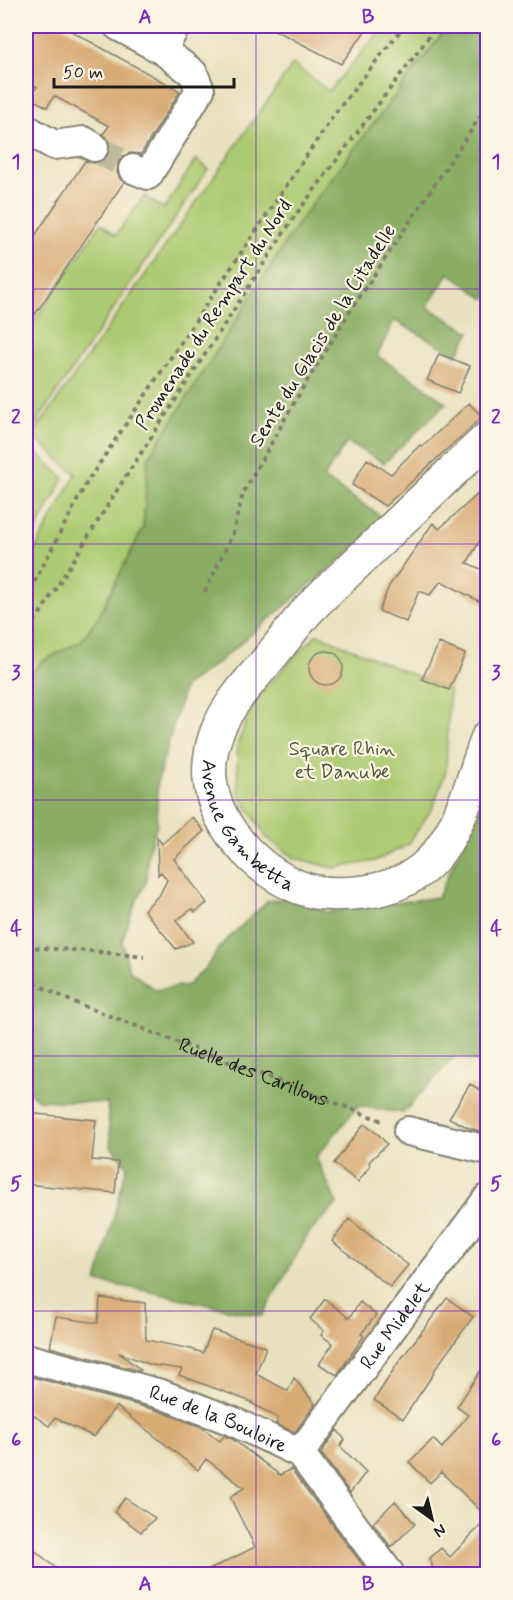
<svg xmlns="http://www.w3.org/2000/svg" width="513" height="1600" font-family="Mynerve,sans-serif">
  <rect width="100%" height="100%" fill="#fcf5e5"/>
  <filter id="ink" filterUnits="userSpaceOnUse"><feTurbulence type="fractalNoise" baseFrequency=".0167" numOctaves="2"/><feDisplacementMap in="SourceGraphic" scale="12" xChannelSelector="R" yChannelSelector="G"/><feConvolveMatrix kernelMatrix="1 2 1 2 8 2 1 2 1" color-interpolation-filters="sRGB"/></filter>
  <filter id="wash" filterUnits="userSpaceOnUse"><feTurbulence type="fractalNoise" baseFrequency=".008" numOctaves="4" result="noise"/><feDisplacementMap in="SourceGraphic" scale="24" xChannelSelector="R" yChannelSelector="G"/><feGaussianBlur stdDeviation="1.35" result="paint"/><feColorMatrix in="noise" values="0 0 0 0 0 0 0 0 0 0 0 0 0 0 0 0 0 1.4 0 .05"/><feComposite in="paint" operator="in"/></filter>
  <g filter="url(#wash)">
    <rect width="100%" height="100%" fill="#e8e1be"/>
    <path fill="#acca71" stroke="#647346" stroke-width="1.5" d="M384,26H448L300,220L148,459L143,528L98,617L81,641L41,662L26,682V566L76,474L32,436L293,64L329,91Z
      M196,159L208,169L26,438V333L101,223L116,235L144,196L164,209Z
      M26,443L64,478L26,550Z
      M317,634L449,690L446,771L433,807L408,845L375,861L334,868L295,858L267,838L238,792L237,745L253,705L267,686Z"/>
    <path fill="#89ae63" stroke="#526540" stroke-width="1.5" d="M448,26H487L488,128L482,135L488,139L487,295L485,299L449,273L427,307L470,332L457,355L394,320L377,356L421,384L446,403L384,463L347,442L323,478L387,520L216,664L184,687L157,783V825L148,852L146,882L134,907L122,941L129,970L155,990L188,985L208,965L222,944L268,901L286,898L327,912L438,897L487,790V1064L456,1055L403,1113L358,1106L316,1157L337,1204L309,1233L262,1316C206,1306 153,1290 97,1282L127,1166L111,1146L107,1103L38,1100L26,1089V682L41,662L81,641L98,617L143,528L148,459L300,220Z"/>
    <g id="blocks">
      <path fill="#d8ab75" d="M26,26H62L180,91L141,154L130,153L123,156L118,162L117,172L120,179L124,182L26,328V249L85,161L94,163L102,161L108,155L110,147L109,140L103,134L109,126L54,96L47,107L30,98L37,87L26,80Z
        M267,26H369L341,64Z
        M439,354L470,366L458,393L427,380Z
        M469,403L482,417L385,506L352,485L367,459L391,474L420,445L422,447Z
        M488,485V527L467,563L488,572V606L441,581L430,595L419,591L406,622L379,611L389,586L433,523L439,529Z
        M439,643L465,654L449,690L422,679Z
        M309 668a17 17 0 1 1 34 0a17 17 0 1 1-34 0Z
        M192,817L204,831L174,859L207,903L195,912L192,909L176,921L193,942L176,949L144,910L160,894L167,880L161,872L158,875L157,837L162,844Z
        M470,1084L488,1094V1133L469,1128L449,1118Z
        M26,1113L96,1120L92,1160L118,1162L115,1193L26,1184Z
        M364,1124L379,1135L387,1144L369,1162L370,1166L358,1182L334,1163Z
        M349,1219L408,1265L390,1287L332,1241Z
        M100,1298L145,1303L146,1340L191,1349L203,1353L212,1330L266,1347L256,1374L288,1391L294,1378L315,1404L295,1432L276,1424L278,1418L251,1403L252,1402L179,1375L182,1369L152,1365L119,1353L141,1370L140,1371L50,1347L56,1317L98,1323Z
        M447,1298L473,1317L433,1372L434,1373L403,1419L374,1400L398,1363Z
        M325,1299L349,1318L360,1302L376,1315L361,1334L364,1336L337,1375L319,1364L333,1344L321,1335L324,1331L310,1319Z
        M488,1359V1518L441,1472L430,1483L409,1462L433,1439L442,1448L468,1415L457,1407Z
        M32,1377L156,1410L201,1427L220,1441L224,1436L232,1439L280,1475L291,1469L370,1575H199L255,1547L230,1497L244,1488L206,1459L198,1470L116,1406L94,1437L55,1418L49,1426L26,1410V1387Z
        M337,1430L345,1440L340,1446L366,1472L350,1493L321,1453Z
        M125,1498L155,1518L141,1532L114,1512Z
        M395,1501L415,1524L391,1547L373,1523Z
        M488,1518V1575H432V1565L429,1559L441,1548L450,1557Z
        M26,1543L64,1575H26Z"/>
    </g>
  </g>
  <g filter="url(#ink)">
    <use href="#blocks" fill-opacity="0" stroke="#827e6d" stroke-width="1.5"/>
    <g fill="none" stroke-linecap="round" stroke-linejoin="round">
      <path stroke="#bfba9e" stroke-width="28" stroke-dasharray="28 14" stroke-linecap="butt" d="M94,147L133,169"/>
      <defs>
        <g id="minor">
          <path d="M118,26L162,50L193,73L200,90L148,175L133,169"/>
          <path d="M162,50L176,26"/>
          <path d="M26,129L54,145L84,141L94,147"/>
          <path d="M408,1131L488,1150"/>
          <path id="s2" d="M26,1358L161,1394L232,1421L300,1453L390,1574"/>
          <path id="s3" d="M300,1453L488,1198"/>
        </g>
        <g id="major">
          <path id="s4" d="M488,438C447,476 407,515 366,554C347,573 326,591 308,610C295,625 283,641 271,656C254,677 234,697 222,721C213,738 208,760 210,779C214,829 266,882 315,892C331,895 348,894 364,892C387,889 412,880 429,863C460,833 473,777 488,737"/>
        </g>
      </defs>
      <use href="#minor" stroke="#827e6d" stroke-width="32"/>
      <use href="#major" stroke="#827e6d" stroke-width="36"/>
      <g stroke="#827e6d" stroke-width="4" stroke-dasharray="4.5 4.5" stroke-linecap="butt">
        <path d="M205,592L233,533L243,493L298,396L350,311L488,105"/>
        <path d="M26,598L87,482L336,112L404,26"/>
        <path d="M26,626L38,617L119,487L294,217L437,26"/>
        <path d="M26,947L91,951L144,957"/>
        <path id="s1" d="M26,979L71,1001L385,1122"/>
      </g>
      <use href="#minor" stroke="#fff" stroke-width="28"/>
      <use href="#major" stroke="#fff" stroke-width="33"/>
    </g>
  </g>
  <path fill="none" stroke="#7b2cbf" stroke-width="1.5" stroke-opacity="0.55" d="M256,26V1574M26,289H488M26,544H488M26,800H488M26,1056H488M26,1311H488"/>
  <g text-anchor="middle" stroke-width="4.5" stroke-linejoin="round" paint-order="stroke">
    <g font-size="20" fill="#1c1c1c" stroke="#fcf5e5">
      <text transform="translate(213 314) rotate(-57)" y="7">Promenade du Rempart du Nord</text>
      <text transform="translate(322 335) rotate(-58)" y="7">Sente du Glacis de la Citadelle</text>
      <text dy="7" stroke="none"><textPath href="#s4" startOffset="510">Avenue Gambetta</textPath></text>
      <text dy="7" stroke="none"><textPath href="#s1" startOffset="246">Ruelle des Carillons</textPath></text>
      <text dy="7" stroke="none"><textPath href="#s3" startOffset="159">Rue Midelet</textPath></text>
      <text dy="7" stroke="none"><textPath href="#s2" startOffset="202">Rue de la Bouloire</textPath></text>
    </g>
    <g font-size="20" fill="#4e593a" stroke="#fcf5e5">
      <text x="342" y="755">Square Rhin<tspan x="342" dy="23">et Danube</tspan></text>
    </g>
  </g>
  <rect width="513" height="1600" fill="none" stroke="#fcf5e5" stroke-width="66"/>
  <g transform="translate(432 1519) rotate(146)" stroke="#fcf5e5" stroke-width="4.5" paint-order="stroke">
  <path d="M0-4.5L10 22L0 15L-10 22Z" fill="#1c1c1c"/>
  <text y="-9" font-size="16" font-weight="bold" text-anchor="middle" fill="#1c1c1c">N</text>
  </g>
  <path d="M54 78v9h180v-9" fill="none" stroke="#1c1c1c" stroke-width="3"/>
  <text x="63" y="78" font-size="18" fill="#1c1c1c" stroke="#fcf5e5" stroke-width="4.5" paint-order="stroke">50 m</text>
  <rect x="33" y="33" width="447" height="1534" fill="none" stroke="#7b2cbf" stroke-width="2"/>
  <g font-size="20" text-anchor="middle" font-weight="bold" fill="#7b2cbf">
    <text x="145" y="23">A</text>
    <text x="368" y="23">B</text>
    <text x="16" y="168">1</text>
    <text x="496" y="168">1</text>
    <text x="16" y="423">2</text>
    <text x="496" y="423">2</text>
    <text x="16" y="679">3</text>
    <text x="496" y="679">3</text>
    <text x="16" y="935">4</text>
    <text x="496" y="935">4</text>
    <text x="16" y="1190">5</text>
    <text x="496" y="1190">5</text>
    <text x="16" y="1446">6</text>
    <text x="496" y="1446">6</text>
    <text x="145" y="1590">A</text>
    <text x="368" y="1590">B</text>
  </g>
</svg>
